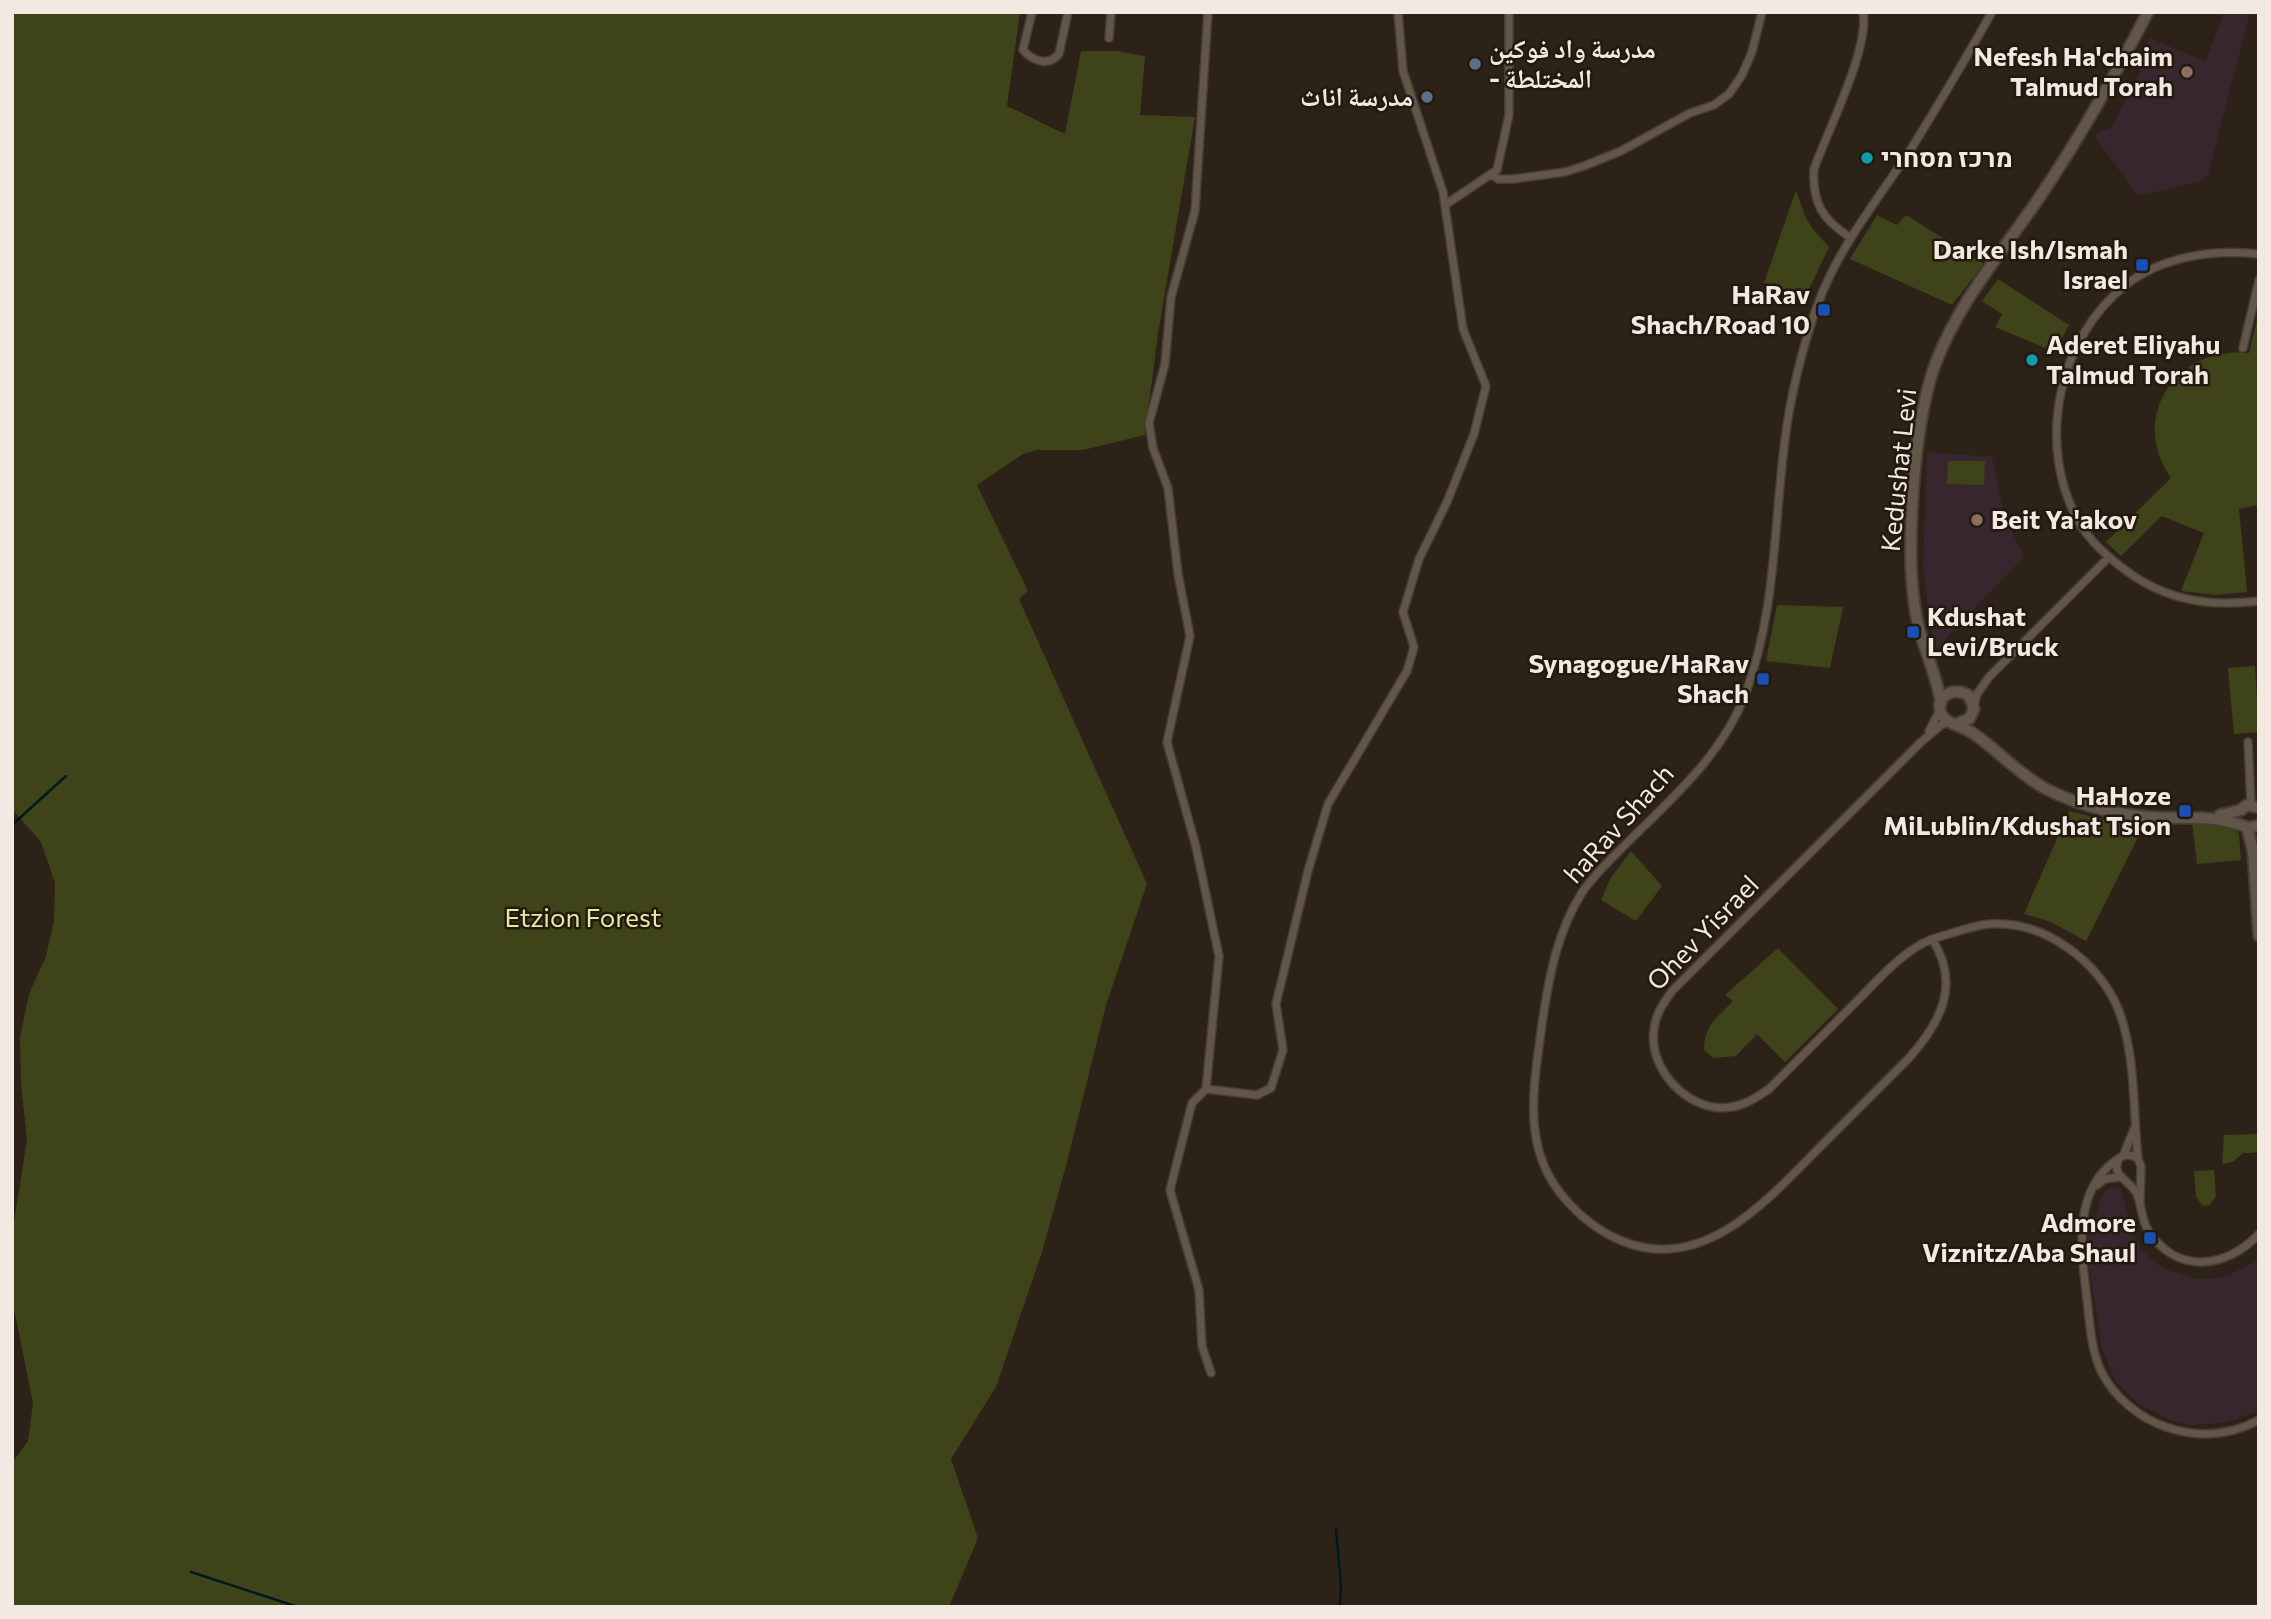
<svg xmlns="http://www.w3.org/2000/svg" width="2271" height="1619" font-family="Commissioner,'Noto Naskh Arabic',Heebo,sans-serif">
  <rect width="100%" height="100%" fill="#2d2217"/>
  <path fill="#38262e" d="M2224,12H2250L2208,175L2202,181L2138,196L2095,137L2098,132L2111,128L2141,71L2136,60L2150,38L2206,62Z
    M1927,452L1992,457L2004,515L2024,557L1937,648L1929,619L1923,567Z
    M2111,1186L2121,1189L2133,1234L2142,1250L2162,1268L2195,1279H2210L2229,1275L2259,1260V1409L2253,1413L2223,1423L2190,1425L2173,1421L2140,1405L2116,1382L2102,1349L2086,1246L2102,1195Z"/>
  <path fill="#3e431a" d="M12,12H1020L1007,106L1065,134L1081,51H1117L1145,56L1140,115L1195,117L1158,333L1145,435L1083,450H1037L1023,454L977,485L1028,591L1019,599L1147,884L1106,1005L1067,1162L1042,1252L996,1387L951,1459L978,1538L949,1607H12V1463L28,1441L33,1403L12,1299V1236L27,1139L21,1084L20,1038L29,994L46,956L54,921L55,883L41,842L12,809Z
    M1796,190L1805,216L1812,228L1829,247L1806,296L1764,283Z
    M1877,215L1897,225L1906,215L1984,264L1952,305L1850,259Z
    M1998,279L2069,325L2055,352L1995,327L2002,314L1982,301Z
    M2259,312V505L2239,509L2247,592L2214,595L2181,591L2204,533L2162,516L2121,556L2106,542L2171,478C2128,417 2177,345 2249,353Z
    M1948,461H1985L1984,485L1947,484Z
    M1777,605L1843,607L1830,668L1766,661Z
    M2255,666L2259,732L2234,734L2228,668Z
    M2069,811L2113,822L2145,823L2086,941L2051,922L2024,914Z
    M2192,823L2231,825L2239,834L2241,860L2197,864Z
    M1631,851L1662,886L1636,921L1601,900L1610,879Z
    M1778,948L1838,1009L1785,1062L1757,1034L1736,1056L1713,1058L1704,1050C1704,1025 1717,1018 1733,1001L1725,995Z
    M2259,1134L2258,1150L2254,1153H2243L2233,1162L2222,1164L2224,1135Z
    M2214,1170L2216,1196L2210,1205L2203,1206L2196,1197L2194,1171Z"/>
  <g fill="none" stroke-linecap="round" stroke-linejoin="round">
    <path stroke="#001a1c" stroke-width="2.5" d="M12,825L66,776
      M1336,1529L1341,1585L1340,1607
      M191,1572L298,1607"/>
    <defs>
      <path id="street" d="M1032,12L1023,50C1033,61 1048,67 1059,54L1068,12
        M1208,12L1195,211L1171,297L1165,364L1149,423L1153,448L1168,488L1178,574L1190,636L1167,742L1196,847L1219,956L1206,1089L1192,1103L1170,1190L1199,1290L1202,1346L1211,1373
        M1109,38L1111,12
        M1491,174L1498,179H1513L1565,172L1584,166L1621,151L1690,113L1714,105L1729,94L1742,75L1752,52L1762,12
        M1445,205L1497,170L1509,115V12
        M1851,238C1823,220 1812,204 1814,169C1827,132 1870,48 1863,12
        M2259,254C2214,249 2164,256 2127,284C2057,338 2035,447 2080,524C2092,544 2110,559 2128,572C2168,601 2211,607 2259,601
        M2243,348L2259,280
        M1974,706L1977,694L1989,677L2108,558
        M1949,722L1941,725L1920,743L1672,991C1664,1003 1655,1014 1654,1030C1648,1070 1690,1114 1731,1107C1746,1105 1757,1097 1769,1089C1798,1060 1827,1031 1856,1002C1874,984 1893,962 1915,948C1925,941 1937,937 1949,934C1962,930 1976,925 1990,924C2044,920 2100,962 2119,1011C2136,1057 2133,1111 2138,1159L2141,1166L2140,1203
        M1929,731L1940,710
        M2248,742L2251,804
        M1932,939C1961,984 1941,1022 1909,1058C1880,1087 1851,1116 1822,1145C1770,1197 1705,1275 1622,1241C1600,1232 1581,1217 1566,1200C1520,1149 1534,1086 1542,1024C1549,977 1557,931 1583,891C1595,874 1610,860 1625,845C1669,801 1722,756 1745,695C1783,595 1771,486 1795,383C1802,352 1811,320 1823,291C1845,239 1881,195 1911,149C1939,104 1966,58 1992,12
        M1206,1089L1257,1095L1271,1088L1283,1050L1276,1004L1308,871L1328,804L1407,671L1414,647L1403,612L1419,559L1447,502L1474,434L1486,386L1463,329L1443,192L1403,71L1398,12
        M2123,1156L2134,1129
        M2119,1159C2110,1176 2130,1180 2137,1194C2142,1206 2141,1219 2148,1230C2176,1275 2226,1269 2259,1234
        M2138,1159C2129,1152 2123,1155 2115,1161C2071,1193 2082,1255 2087,1300C2090,1325 2091,1351 2102,1373C2115,1398 2140,1418 2166,1427C2198,1438 2229,1436 2259,1420
        M2097,1185L2105,1179L2120,1177"/>
      <path id="secondary" d="M1941,703C1937,678 1927,656 1920,632C1914,611 1912,586 1911,564C1910,508 1916,417 1935,365C1958,302 2004,250 2041,195C2081,136 2115,75 2148,12
        M1956,724L1969,719L1974,709L1969,696C1955,685 1932,697 1942,715C1948,725 1965,727 1974,734C1999,751 2018,774 2046,789C2078,805 2113,814 2149,817C2187,820 2212,813 2249,828L2259,825
        M2220,815L2241,810L2247,805L2259,808
        M2247,827L2253,851L2259,936"/>
    </defs>
    <use href="#street" stroke="#463d34" stroke-width="10"/>
    <use href="#secondary" stroke="#463d34" stroke-width="14"/>
    <use href="#street" stroke="#625649" stroke-width="7"/>
    <use href="#secondary" stroke="#625649" stroke-width="10"/>
  </g>
  <g fill="#5c6f8a" stroke="#23190e" stroke-width="2.5">
    <circle cx="1475" cy="64" r="7"/>
    <circle cx="1427" cy="97" r="7"/>
  </g>
  <g fill="#8d6e63" stroke="#23190e" stroke-width="2.5">
    <circle cx="2187" cy="72" r="7"/>
    <circle cx="1977" cy="520" r="7"/>
  </g>
  <g fill="#0f9aa8" stroke="#23190e" stroke-width="2.5">
    <circle cx="1867" cy="158" r="7"/>
    <circle cx="2032" cy="360" r="7"/>
  </g>
  <g fill="#1a4fb4" stroke="#23190e" stroke-width="2.5">
    <rect x="2135" y="258" width="14" height="14" rx="3.5"/>
    <rect x="1817" y="303" width="14" height="14" rx="3.5"/>
    <rect x="1906" y="625" width="14" height="14" rx="3.5"/>
    <rect x="1756" y="672" width="14" height="14" rx="3.5"/>
    <rect x="2178" y="804" width="14" height="14" rx="3.5"/>
    <rect x="2143" y="1231" width="14" height="14" rx="3.5"/>
  </g>
  <g text-anchor="middle" stroke-width="5" stroke-linejoin="round" paint-order="stroke">
    <g font-size="26" font-weight="bold" fill="#f2eae2" stroke="#23190e" text-anchor="end">
      <text x="1489" y="58" text-anchor="start">مدرسة واد فوكين<tspan x="1489" dy="30">- المختلطة</tspan></text>
      <text x="2173" y="66">Nefesh Ha'chaim<tspan x="2173" dy="30">Talmud Torah</tspan></text>
      <text x="1413" y="106">مدرسة اناث</text>
      <text x="1881" y="167" text-anchor="start">מרכז מסחרי</text>
      <text x="2128" y="259">Darke Ish/Ismah<tspan x="2128" dy="30">Israel</tspan></text>
      <text x="1810" y="304">HaRav<tspan x="1810" dy="30">Shach/Road 10</tspan></text>
      <text x="2046" y="354" text-anchor="start">Aderet Eliyahu<tspan x="2046" dy="30">Talmud Torah</tspan></text>
      <text x="1991" y="529" text-anchor="start">Beit Ya'akov</text>
      <text x="1927" y="626" text-anchor="start">Kdushat<tspan x="1927" dy="30">Levi/Bruck</tspan></text>
      <text x="1749" y="673">Synagogue/HaRav<tspan x="1749" dy="30">Shach</tspan></text>
      <text x="2171" y="805">HaHoze<tspan x="2171" dy="30">MiLublin/Kdushat Tsion</tspan></text>
      <text x="2136" y="1232">Admore<tspan x="2136" dy="30">Viznitz/Aba Shaul</tspan></text>
    </g>
    <g font-size="26" fill="#f2eae2" stroke="#23190e">
      <text transform="translate(1899 470) rotate(-84)" y="9">Kedushat Levi</text>
      <text transform="translate(1619 824) rotate(-48)" y="9">haRav Shach</text>
      <text transform="translate(1703 933) rotate(-46)" y="9">Ohev Yisrael</text>
    </g>
    <g font-size="26" fill="#e1eba4" stroke="#23190e">
      <text x="583" y="927">Etzion Forest</text>
    </g>
  </g>
  <rect width="2271" height="1619" fill="none" stroke="#f2eae2" stroke-width="28"/>
</svg>
